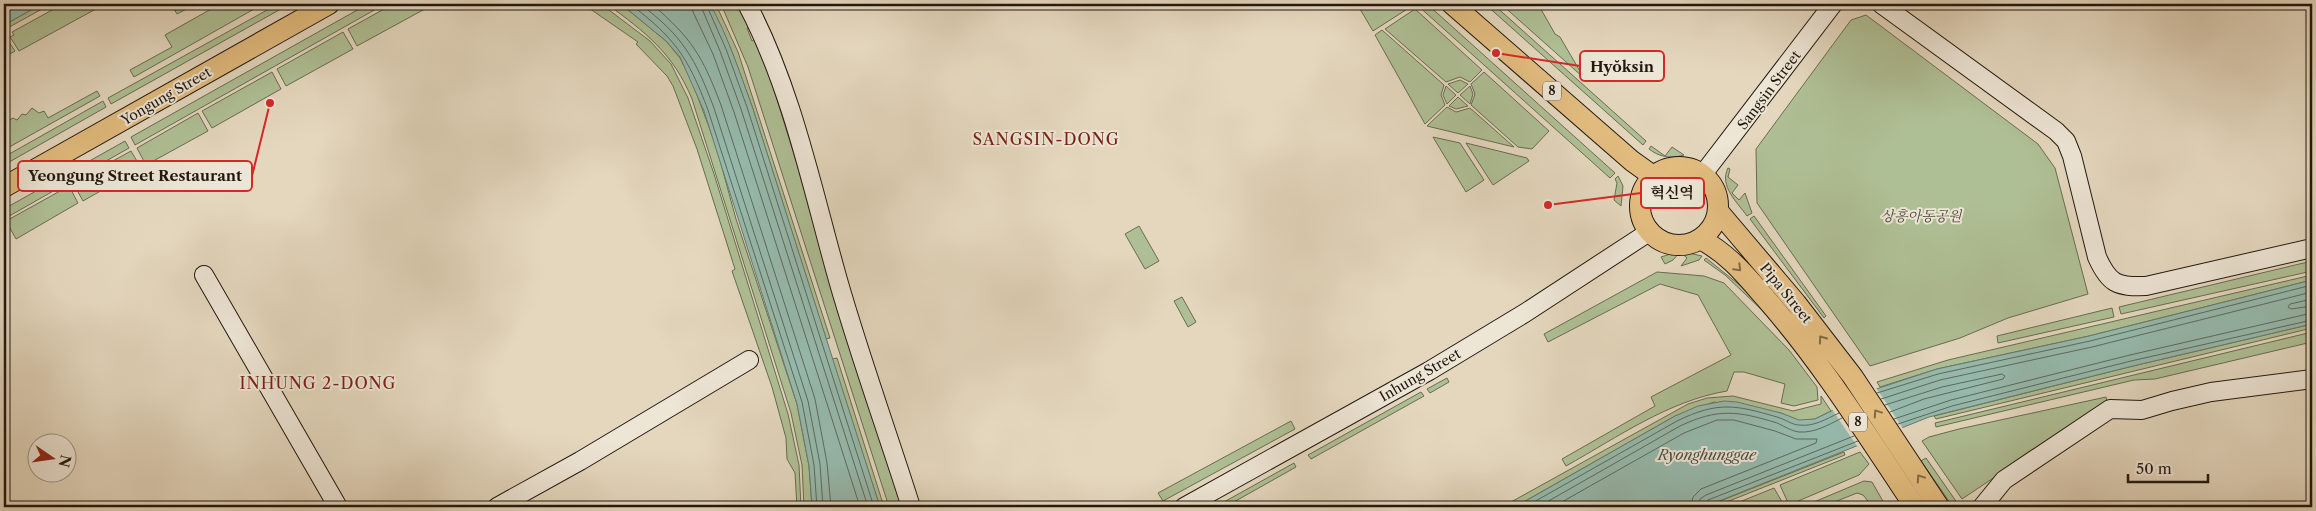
<svg xmlns="http://www.w3.org/2000/svg" width="2316" height="511" font-family="'Libre Caslon Text','Noto Serif KR',serif">
  <rect width="100%" height="100%" fill="#e4d7be"/>
  <filter id="stains"><feTurbulence type="fractalNoise" baseFrequency=".004" numOctaves="4"/><feColorMatrix values="0 0 0 0 .2 0 0 0 0 .09 0 0 0 0 .02 0 0 0 .5 -.17"/></filter>
  <radialGradient id="worn" r=".72"><stop offset=".6" stop-color="#630" stop-opacity="0"/><stop offset="1" stop-color="#630" stop-opacity=".3"/></radialGradient>
  <path fill="#afbf95" stroke="#686c52" d="M42,4H51L4,30V25Z
    M63,4H105L19,51L10,37L14,35L12,32Z
    M171,4H196L177,14Z
    M220,4H227L231,10L242,4H263L134,77L130,70L172,47L165,35Z
    M278,4L288,5L111,104L108,98Z
    M368,4H372L375,8L385,4L135,145L131,137Z
    M393,4H434L357,46L348,29Z
    M583,4H601L650,41L671,64L688,98L714,174L788,414L799,465L801,507H797L795,473L787,459L786,438L772,387L732,271L735,269L697,149L673,86L667,76L636,44L638,42Z
    M607,4H621L666,41L680,58L693,84L716,146L736,219L797,404L809,466L812,507H804L802,465L791,413L692,99C673,53 645,32 607,4Z
    M710,4H715L718,9L738,52L830,338L826,339L752,106L730,47Z
    M721,4H741L751,26L747,28L752,41L757,39L764,58L904,507H889L748,67Z
    M1357,4H1409L1412,6L1373,31Z
    M1416,4H1427L1615,173L1610,178Z
    M1485,4H1493L1646,141L1643,145Z
    M1501,4H1538L1555,34L1560,37L1584,78Z
    M1415,9L1482,70L1470,82L1460,77L1446,82L1385,29Z
    M1866,15L2038,144L2055,168L2088,294L2008,318L1960,338L1870,366L1757,203L1756,149L1851,20Z
    M1382,30L1444,85L1441,95L1445,105L1425,124L1375,35Z
    M343,32L353,49L286,86L277,69Z
    M4,35L15,51L10,54L8,52L4,57Z
    M272,72L281,89L212,128L202,111Z
    M1484,72L1549,131L1532,149L1518,147L1471,105L1475,94L1471,84Z
    M1460,80L1468,84L1458,93L1448,84Z
    M1446,86L1456,95L1447,104L1443,95Z
    M1470,86L1473,94L1470,104L1460,95Z
    M97,91L100,96L4,150C4,139 8,132 8,121L13,118L17,120L22,114L26,115L32,108L39,113L44,111L48,118Z
    M1458,97L1468,106L1456,109L1449,106Z
    M103,101L106,107L4,165V157Z
    M1447,107L1456,112L1470,108L1514,147L1427,126Z
    M198,113L208,131L146,165L137,148Z
    M1433,137L1460,143L1484,180L1466,192Z
    M125,141L129,148L4,219V209Z
    M1466,143L1527,158L1529,161L1493,185Z
    M1651,146L1665,156L1672,147L1684,155C1671,159 1659,157 1649,149Z
    M131,151L141,168L83,201L73,183Z
    M1728,168L1730,169L1728,177L1738,185L1732,193L1739,200L1745,193L1752,213L1747,216C1737,202 1719,186 1728,168Z
    M1618,176L1623,186L1621,206L1614,200L1617,183L1615,179Z
    M69,186L78,203L16,239L6,221Z
    M1754,216L1826,316L1824,318L1750,219Z
    M1139,226L1159,261L1145,269L1125,234Z
    M1680,251L1702,256L1699,260L1681,266L1687,258L1680,252L1673,260L1665,264L1661,257Z
    M1706,258L1747,291L1764,312L1725,275L1704,260Z
    M2312,261V271L2121,314L2119,307Z
    M1657,272L1704,276L1724,283L1789,350L1817,387L1818,400L1794,406L1781,403L1785,384L1744,372H1734L1727,391C1668,401 1618,437 1566,466L1562,459L1655,406L1651,397L1731,355L1698,295L1660,284L1548,342L1544,334Z
    M2312,275V280L2089,336L1937,369L1880,387L1877,382L1948,360Z
    M1182,297L1196,322L1188,327L1174,301Z
    M2112,308L2114,317L1998,343L1997,336Z
    M2312,324V328L1936,419L1934,416L2133,366Z
    M2312,332V342L2155,379L2134,380L1936,427L1935,423Z
    M837,358L884,507H880L832,359Z
    M1447,378L1449,382L1430,393L1427,389Z
    M1421,392L1424,396L1311,459L1308,455Z
    M1733,396L1793,411L1821,404V396L1831,411L1815,419L1799,421L1781,413L1714,402L1675,416L1515,507H1502L1688,404L1707,398Z
    M2106,397L2107,402L1962,499L1922,441L1929,437L1959,429Z
    M1291,421L1295,429L1163,501L1158,493Z
    M1844,452L1845,455L1714,507H1705Z
    M1860,452L1869,464L1859,475L1789,505L1780,485Z
    M1926,458L1960,507H1953L1921,461Z
    M1294,463L1296,467L1225,507H1215Z
    M1864,481L1872,482L1884,503L1873,507L1863,495L1857,493L1822,507H1802Z
    M1774,488L1785,507H1727Z"/>
  <path fill="#96baad" stroke="#68796e" d="M4,4H42L4,25Z
    M621,4H710C728,36 739,71 752,106L880,507H812L809,466L797,404L704,111L680,57L666,41Z
    M2312,280V324L2133,366L1929,417L1704,507H1515L1675,416L1698,406L1724,401L1737,402L1781,413L1799,420L1815,419L1876,389L1937,369L2089,336Z"/>
  <path fill="#e4d7be" d="M1875,386L1904,430L1859,449L1831,408Z"/>
  <g fill="none" stroke-linecap="round" stroke-linejoin="round">
    <path stroke="#5c695e" stroke-width="1" d="M630,4C675,38 688,57 708,110L802,402L814,465L817,507
      M640,4C683,36 695,58 714,108L808,401L820,464L823,507
      M652,4C692,39 702,55 721,105L815,399L827,463L831,507
      M692,4L693,12L713,54L734,112L860,507
      M700,4L720,51L741,109L868,507
      M706,4L726,49L747,107L874,507
      M2312,299L2290,304L2288,307L2291,309L2312,306
      M1877,393L1938,374L2090,341L2312,285
      M1881,399L1940,380L2092,347L2312,292
      M1885,405L1942,387L2002,374L2005,376L2003,379L1924,399L1890,412
      M1894,419L1951,400L2130,355L2312,313
      M1898,424L1952,406L2131,361L2312,320
      M1525,507L1677,421C1718,401 1736,405 1777,417C1785,419 1792,425 1799,425C1814,427 1826,419 1839,413
      M1538,507L1680,426C1718,408 1738,411 1777,423C1784,426 1791,431 1799,432C1815,433 1828,425 1842,418
      M1553,507L1684,433L1717,420H1734L1775,431L1796,439H1817L1816,443L1701,489L1693,497L1691,507
      M1699,507L1700,499L1706,495L1854,436
      M1705,507L1708,500L1858,441"/>
    <defs>
      <path id="secondary" d="M747,4C792,89 812,188 838,280C860,357 887,431 911,507
        M1881,4L2056,131L2066,141L2072,156L2097,257C2109,284 2117,287 2146,286L2312,248
        M1703,174L1833,4
        M204,275L338,507
        M497,507L580,461L749,360
        M1184,507L1429,371L1525,313L1649,232
        M1982,507L2004,480L2110,409L2142,410L2172,401L2211,392L2312,379"/>
      <path id="primary" d="M1452,4L1632,161L1653,176
        M1640 206a39 39 0 1 1 78 0a39 39 0 1 1-78 0Z
        M4,187L329,4
        M1718,211L1796,303L1853,377L1939,507
        M1700,239C1728,253 1747,277 1767,300C1823,364 1868,437 1915,507"/>
    </defs>
    <use href="#secondary" stroke="#22180f" stroke-width="20"/>
    <use href="#primary" stroke="#22180f" stroke-width="22"/>
    <use href="#secondary" stroke="#ede5d5" stroke-width="18"/>
    <use href="#primary" stroke="#e2bc7f" stroke-width="20"/>
  </g>
  <defs><path id="oneway-chevron" d="M-2-3.5L2.5 0L-2 3.5" fill="none" stroke-width="1.6" stroke-linecap="round" stroke-linejoin="round" transform="scale(1.25)"/></defs>
  <g stroke="#826a47">
    <use href="#oneway-chevron" transform="translate(1738 268) rotate(45)"/>
    <use href="#oneway-chevron" transform="translate(1822 339) rotate(-126)"/>
    <use href="#oneway-chevron" transform="translate(1877 413) rotate(-124)"/>
    <use href="#oneway-chevron" transform="translate(1920 478) rotate(-124)"/>
  </g>
  <g text-anchor="middle" stroke-width="4" stroke-linejoin="round" paint-order="stroke">
    <g fill="#ede5d5" stroke="#5f564a" stroke-width="1">
      <rect x="1543" y="81.5" width="18" height="19" rx="4"/>
      <rect x="1849" y="412.5" width="18" height="19" rx="4"/>
    </g>
    <g font-size="12" font-weight="bold" fill="#22180f">
      <text x="1552" y="95">8</text>
      <text x="1858" y="426">8</text>
    </g>
    <g font-size="14" fill="#22180f" stroke="#ede5d5">
      <text transform="translate(1769 90) rotate(-53)" y="5">Sangsin Street</text>
      <text transform="translate(166 96) rotate(-30)" y="5">Yongung Street</text>
      <text transform="translate(1786 293) rotate(51)" y="5">Pipa Street</text>
      <text transform="translate(1420 375) rotate(-30)" y="5">Inhung Street</text>
    </g>
    <g font-size="14" font-style="italic" fill="#4c4a37" stroke="#ede5d5">
      <text x="1921" y="221">상흥아동공원</text>
    </g>
    <g font-size="15" font-style="italic" fill="#4b5146" stroke="#ede5d5">
      <text x="1707" y="460">Ryonghunggae</text>
    </g>
    <g font-size="16" letter-spacing="1" fill="#7a1f14" stroke="#ede5d5">
      <text x="1046" y="145">SANGSIN-DONG</text>
      <text x="318" y="389">INHUNG 2-DONG</text>
    </g>
  </g>
  <path fill="none" stroke="#d62828" stroke-width="2" d="M1496 53L1580 66M270 103L252 176M1548 205L1641 193"/>
  <g fill="#d62828" stroke="#ede5d5" stroke-width="2">
    <circle cx="1496" cy="53" r="5"/>
    <circle cx="270" cy="103" r="5"/>
    <circle cx="1548" cy="205" r="5"/>
  </g>
  <g fill="#ede5d5" stroke="#d62828" stroke-width="2">
    <rect x="1580" y="51" width="84" height="30" rx="5"/>
    <rect x="18" y="161" width="234" height="30" rx="5"/>
    <rect x="1641" y="178" width="63" height="30" rx="5"/>
  </g>
  <g font-size="15" text-anchor="middle" font-weight="bold" fill="#22180f">
    <text x="1622" y="72">Hyŏksin</text>
    <text x="135" y="181">Yeongung Street Restaurant</text>
    <text x="1672" y="198">혁신역</text>
  </g>
  <rect width="2316" height="511" fill="none" stroke="#e4d7be" stroke-width="20"/>
  <rect x="5" y="5" width="2306" height="501" fill="none" stroke="#22180f" stroke-width="2.5"/>
  <rect x="10" y="10" width="2296" height="491" fill="none" stroke="#22180f"/>
  <g transform="translate(52 458) rotate(103)"><circle r="24" fill="#ede5d5" stroke="#9c9386"/>
  <path d="M0-4L9 19L0 12L-9 19Z" fill="#8f2418"/>
  <text y="-8" font-size="14" font-weight="bold" text-anchor="middle" fill="#22180f">N</text>
  </g>
  <path d="M2128 474v8h80v-8" fill="none" stroke="#22180f" stroke-width="2.5"/>
  <text x="2136" y="474" font-size="15" fill="#22180f" stroke="#ede5d5" stroke-width="4" paint-order="stroke">50 m</text>
  <rect width="100%" height="100%" filter="url(#stains)"/>
  <rect width="100%" height="100%" fill="url(#worn)"/>
</svg>
